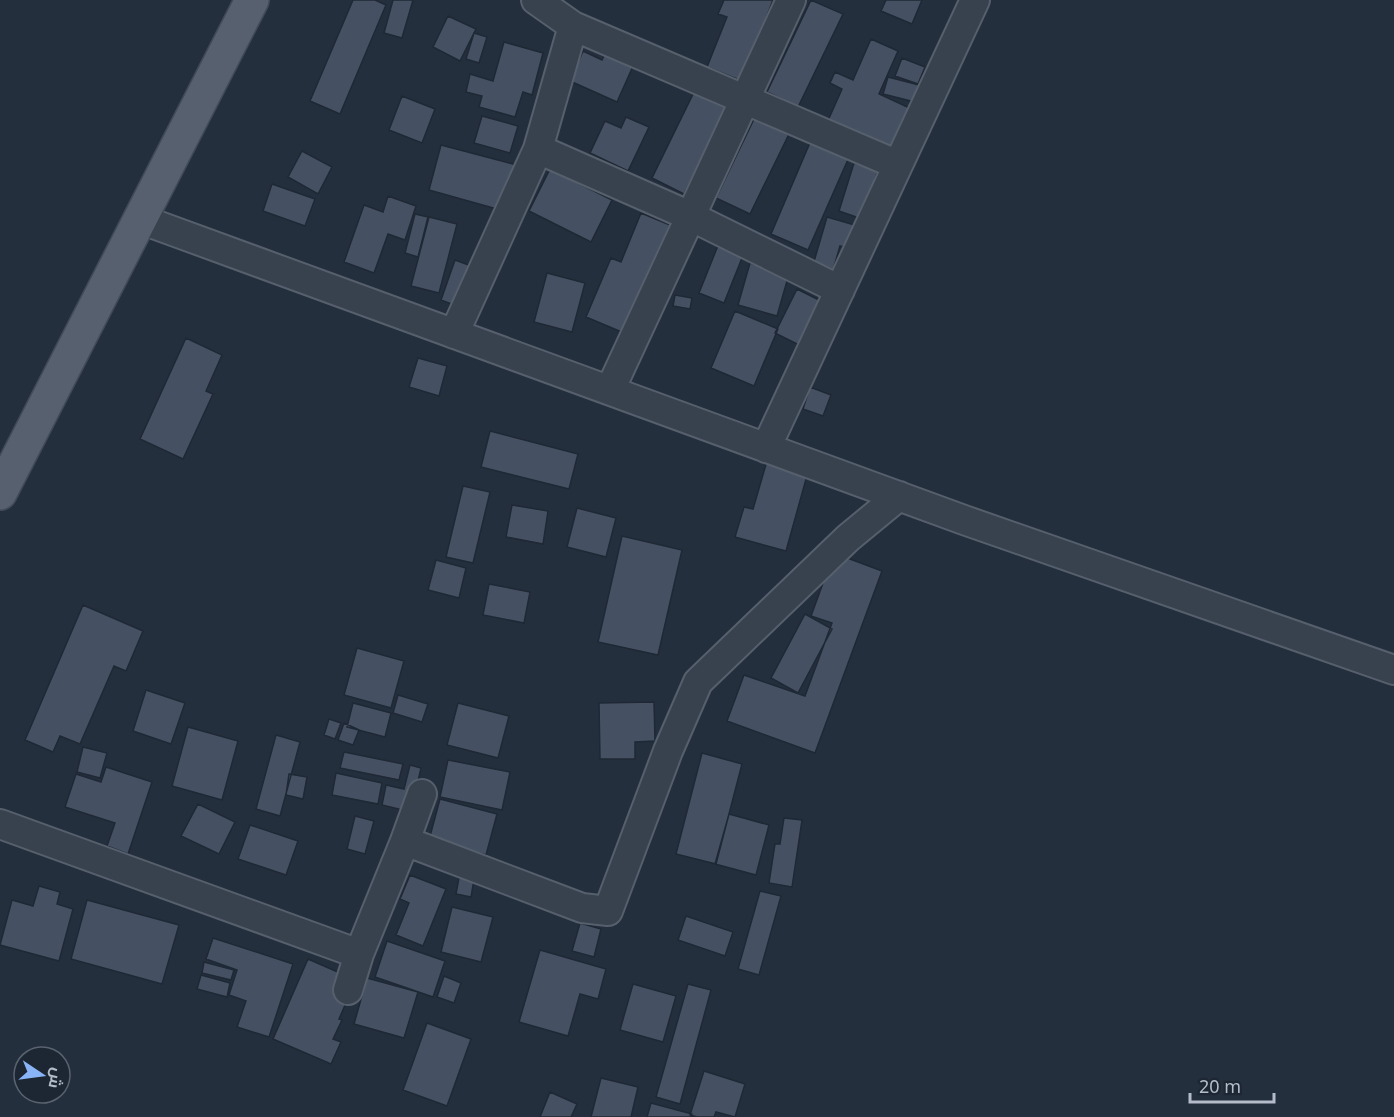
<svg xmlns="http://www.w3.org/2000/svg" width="1394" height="1117" font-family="'Noto Sans',Cairo,sans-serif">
  <rect width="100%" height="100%" fill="#242f3e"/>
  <path fill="#455162" stroke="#1f2835" stroke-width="1.5" d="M353,0H375L386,5L340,114L310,101Z
    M393,0H413L402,38L384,33Z
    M724,0H773L742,81L707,67L727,17L718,14Z
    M811,0L843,14L798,107L767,92Z
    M886,0H922L912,24L881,11Z
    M448,16L476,29L460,61L433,47Z
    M474,33L487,37L479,63L466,59Z
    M871,39L898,51L879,94L916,111L895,156L826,125L842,89L830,83L835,72L853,80Z
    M504,42L543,53L532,95L523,92L515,117L479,107L482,96L466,92L470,74L493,81Z
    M610,43L638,55L617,102L570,81L583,51L602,60Z
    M902,58L925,67L918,84L895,76Z
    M888,77L919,85L915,102L883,94Z
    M697,86L730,103L684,194L652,178Z
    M402,96L435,109L422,143L389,130Z
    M756,115L790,132L750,214L716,198Z
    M482,116L518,126L510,153L474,143Z
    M626,117L649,127L628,171L590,153L605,121L621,128Z
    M812,138L850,155L808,250L771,234Z
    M441,145L517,165L504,211L429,190Z
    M302,151L332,167L318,194L288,177Z
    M854,163L878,170L862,219L839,211Z
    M550,169L612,200L591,242L529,211Z
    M272,184L315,199L305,226L263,211Z
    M388,196L416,206L405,240L388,234L374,273L344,262L364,205L383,212Z
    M641,213L670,225L624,333L586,317L611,258L621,262Z
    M415,214L428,217L418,257L405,253Z
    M429,217L457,224L439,293L411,286Z
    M827,217L858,226L852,249L840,246L833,270L813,265Z
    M725,228L750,238L724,303L699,293Z
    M455,260L477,268L462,308L441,300Z
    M750,263L789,274L777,316L738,305Z
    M547,273L585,283L572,332L534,322Z
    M797,289L821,301L799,345L775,333Z
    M675,295L692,298L690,309L673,306Z
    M735,311L778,329L754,386L711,368Z
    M186,338L222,355L206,391L213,394L183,459L140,439Z
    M418,358L447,366L439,396L409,387Z
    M810,387L831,395L823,416L803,409Z
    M490,431L578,454L569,489L481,467Z
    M767,461L808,472L786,551L735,537L744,507L753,509Z
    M463,486L490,492L473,563L446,557Z
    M512,505L548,511L543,544L506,537Z
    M577,508L616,518L606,557L567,547Z
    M622,536L682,550L658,655L598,642Z
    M834,553L882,571L815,753L727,721L744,675L805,696L832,623L811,616Z
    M436,560L466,568L459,598L428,590Z
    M489,584L530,592L524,623L483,615Z
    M83,605L143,631L126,671L114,666L80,744L60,736L53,752L25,740Z
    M805,614L832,629L798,693L771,678Z
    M357,648L404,661L391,708L344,695Z
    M146,690L185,703L171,744L133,731Z
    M398,695L428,704L422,722L393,713Z
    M654,702L655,741L635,742V759H600L599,703Z
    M353,703L391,713L385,737L347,727Z
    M458,703L509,716L498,758L447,745Z
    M329,719L341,723L335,739L324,735Z
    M344,723L359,730L353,745L338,740Z
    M188,727L238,741L222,800L172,786Z
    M276,735L300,742L280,816L256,809Z
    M83,747L107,753L100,778L77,772Z
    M344,752L403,764L399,780L340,768Z
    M702,753L742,764L716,864L676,854Z
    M448,760L510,772L502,810L440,797Z
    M410,765L421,768L411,812L382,805L386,785L404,789Z
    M106,767L152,782L128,854L107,846L115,823L65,807L76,774L101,782Z
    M336,773L382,783L378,804L332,795Z
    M289,774L307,777L303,799L286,795Z
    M440,799L497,814L486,855L429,840Z
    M198,804L235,822L219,854L181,836Z
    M729,814L769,825L756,875L715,864Z
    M355,816L374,821L365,854L347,849Z
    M784,818L802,820L792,887L769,883L775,844H780Z
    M250,825L298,841L286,875L238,859Z
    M460,872L475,874L471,897L456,894Z
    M410,875L446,889L423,946L396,935L409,903L400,899Z
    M39,886L60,892L57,904L73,909L59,961L0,945L12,900L33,906Z
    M760,891L781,896L759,975L738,969Z
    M87,900L179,925L162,984L71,959Z
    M452,907L493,917L481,962L441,952Z
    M686,916L733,932L725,956L678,940Z
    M580,923L601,929L594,957L572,951Z
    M213,938L293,964L269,1037L237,1027L246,1001L229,995L237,970L206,959Z
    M387,941L445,961L433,997L375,977Z
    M540,950L606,969L598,999L580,994L568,1036L519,1022Z
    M308,959L356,980L339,1019L342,1020L333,1039L341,1042L331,1064L273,1039Z
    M204,962L234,970L231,980L202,973Z
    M201,975L230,983L227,997L197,989Z
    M444,976L461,983L454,1003L437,997Z
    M367,978L418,992L404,1038L354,1024Z
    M633,984L676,996L663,1042L620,1030Z
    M688,984L711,990L680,1104L656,1097Z
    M427,1023L471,1039L447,1106L403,1090Z
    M704,1071L745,1084L735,1117L716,1112L714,1117H697L690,1115Z
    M601,1078L638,1087L631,1117H591Z
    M550,1092L577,1104L571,1117H540Z
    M651,1103L692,1114L691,1117H647Z"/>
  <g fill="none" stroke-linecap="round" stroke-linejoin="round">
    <defs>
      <path id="street" d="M536,0L573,26L898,165
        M538,149L690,216L840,290
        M140,219L964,520L1394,670
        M454,334L538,149L573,26
        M610,390L791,0
        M766,448L975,0
        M0,824L359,954
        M405,841L422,794
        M348,990L359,954L405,841L582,908L608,911L668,751L698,682L848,538L899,496"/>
      <path id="primary" d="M0,493L252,0"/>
    </defs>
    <use href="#street" stroke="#565f6c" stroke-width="32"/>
    <use href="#primary" stroke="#414a57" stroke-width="36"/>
    <use href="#street" stroke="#38414e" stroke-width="28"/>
    <use href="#primary" stroke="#56606e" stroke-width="33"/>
  </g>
  <g transform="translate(42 1075) rotate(103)"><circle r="28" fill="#1d2633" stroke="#59626f" stroke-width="1.5"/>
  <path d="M0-4.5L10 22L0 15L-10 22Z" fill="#8ab4f8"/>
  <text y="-9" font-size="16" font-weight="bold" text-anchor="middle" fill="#b4bcc9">ش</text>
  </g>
  <path d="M1190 1093v9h84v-9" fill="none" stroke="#b4bcc9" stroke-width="3"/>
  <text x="1199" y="1093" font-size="18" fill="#b4bcc9" stroke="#1d2633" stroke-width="4.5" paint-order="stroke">20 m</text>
</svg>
